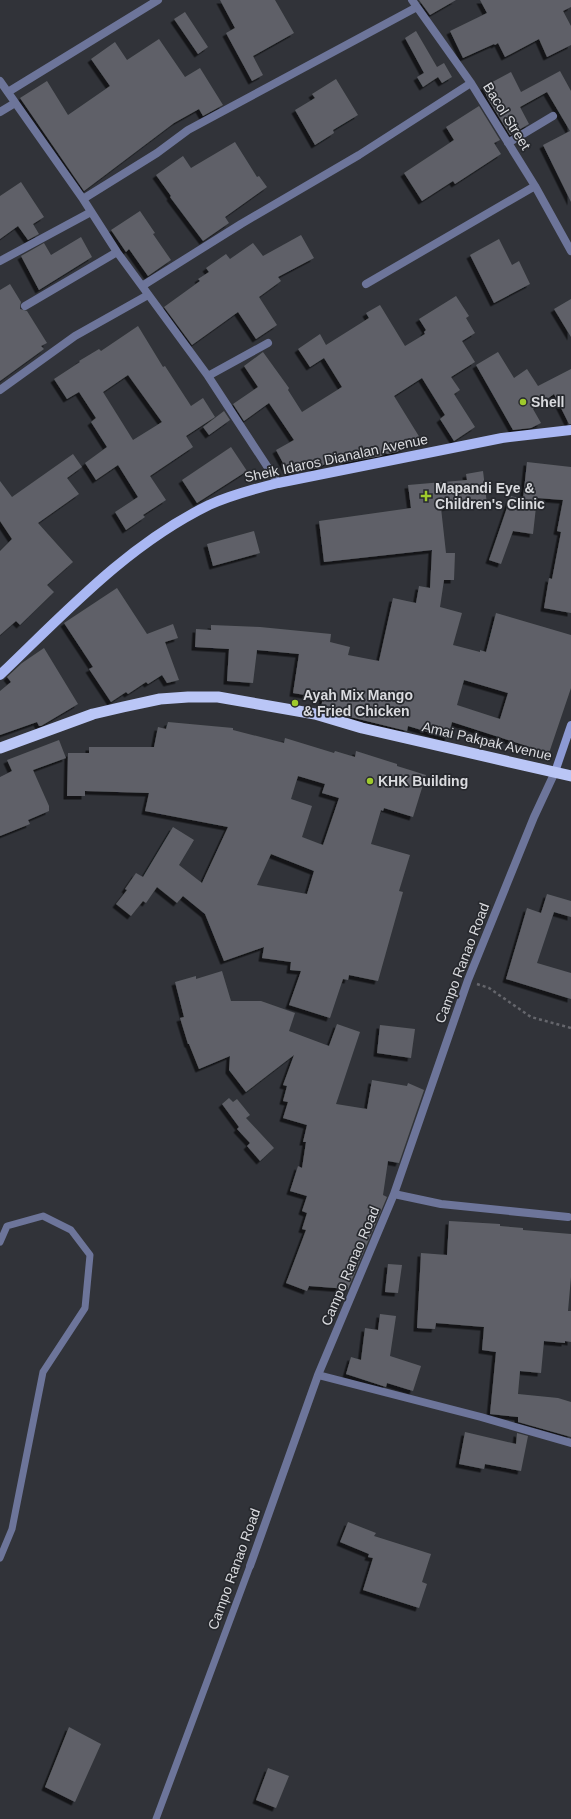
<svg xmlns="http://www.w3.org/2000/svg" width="571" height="1819" font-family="Arial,sans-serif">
  <defs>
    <filter id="shadow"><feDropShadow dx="-3.5" dy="3.5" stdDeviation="0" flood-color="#0009"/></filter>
  </defs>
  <rect width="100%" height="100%" fill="#313339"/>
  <path fill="#5f6167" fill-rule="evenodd" filter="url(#shadow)" d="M220,0H275L294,33L253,56L263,75L252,81L226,33L235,28Z
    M419,0H456L430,15Z
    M480,0H571V7L563,11L571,26V45L547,57L539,39L505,57L498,43L495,45L494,44L463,58L450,31L487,13Z
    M185,12L208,47L198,54L174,19Z
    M416,31L437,67L444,63L452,77L442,83L438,77L423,87L417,77L424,73L405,38Z
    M159,39L185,77L200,68L223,105L203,116L199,109L174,123L84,191L20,98L47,81L68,115L110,86L91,59L115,42L127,60Z
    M560,71L571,91V202L543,145L570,131L547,92L520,107L529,124L510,135L488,99L483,87L511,72L521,92Z
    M336,79L358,115L333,130L334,133L315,145L295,110L315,98L312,94Z
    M479,106L500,140L494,143L501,154L455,184L453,181L422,201L404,173L454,140L446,127Z
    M235,142L257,177L259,176L267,187L225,217L229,223L203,241L170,197L171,196L156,175L183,156L191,168Z
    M21,182L44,217L33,224L39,234L28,240L18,226L0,239V196Z
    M140,211L155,233L153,234L171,260L148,276L129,249L126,252L111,230Z
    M301,235L314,258L278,277L281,281L259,297L277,325L256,339L238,312L192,345L164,307L200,281L198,279L209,272L206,268L226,254L230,259L253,243L263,256Z
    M81,237L92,257L39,290L21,256L44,243L51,255Z
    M499,239L512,265L519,261L530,284L494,303L470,255Z
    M10,284L21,302L20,306V309L27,311L47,343L41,346L44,349L0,381V290Z
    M456,296L469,316L466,318L475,333L462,341L475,362L451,377L460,390L454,394L475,427L454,441L440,419L445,415L422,378L394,396L420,438L397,452L387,454L386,453L381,456L347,462L342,454L318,468L314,469L311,464L289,474L276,450L294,440L269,403L244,421L233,404L258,387L244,366L263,352L289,388L288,390L302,412L342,387L324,358L310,367L298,349L320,334L326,345L369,318L366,313L380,305L405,346L425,334L424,332L426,330L419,319Z
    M571,299V337L554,309Z
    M138,326L163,367L165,366L191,406L203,398L215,417L186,436L193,447L150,476L166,500L143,515L145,517L126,530L115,512L138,497L118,465L96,480L85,463L107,447L91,422L96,418L79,392L67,399L54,379L80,362L79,361L99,349L101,351ZM128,375L162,422L133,440L103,392Z
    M498,352L514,378L527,369L538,386L571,369V424H569L554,394L533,409L541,423L531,428L513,430L476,365Z
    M224,411L230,420L209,435L203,427Z
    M231,447L247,471L197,503L182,480Z
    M73,454L82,467L67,478L79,494L38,523L73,562L47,585L54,592L20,625L16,621L0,635V551L12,539L0,521V481L12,497Z
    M527,462L571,467V613L544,608L549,578L552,579L561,532L557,531L563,500L537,498L533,534L513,531L501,564L489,560L511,496L523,499Z
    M483,471L487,504L471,506V504L441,508L446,553H455L454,580H444L440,607L462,613L453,645L480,652V650L486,652L496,613L571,635V688L549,753L452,722L448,738L408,726L407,731L338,714L339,711L321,707L323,698L293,693L299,654L257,650L253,683L227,681L229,649L195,647L196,629L211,630V625L260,627L331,634L330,642L350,647L348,655L379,661L393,598L416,603L419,586L430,588L432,550L324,562L319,521L411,508L408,485L467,480L466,474ZM464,680L508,693L500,719L457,705Z
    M254,531L260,553L213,566L207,544Z
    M117,588L147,634L173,624L178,638L165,642L179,680L167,683L162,675L148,684L146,682L128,694L126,692L111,702L89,669L93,667L64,623Z
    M44,648L78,704L41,726H39L37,722L0,735V691L11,682L7,677L22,663Z
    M168,722L233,728V730L284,743L285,738L334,753L335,751L355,757L356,751L397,764V766L426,775L413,817L384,808L383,811L381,810L371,844L410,855L399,891L403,892L378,981L349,975L348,980L343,979L330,1018L289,1005L301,971L290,970L291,962L262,958L264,947L224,961L205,914L183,896L177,903L157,887L146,903L143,901L131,916L116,904L127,890L125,889L136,873L143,877L173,827L194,840L179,865L202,883L228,827L145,811L149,793L85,791V796H67L68,753H89V747H154L158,727L166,729ZM298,776L325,784L322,793L339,798L323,845L302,837L312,806L291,799ZM271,854L314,871L307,894L257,885Z
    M59,740L66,758L33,770L49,806V811L28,820L30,824L0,836V777L12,771L7,760Z
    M547,894L571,901V917L554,912L537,963L571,973V999L506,979L527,908L541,913Z
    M222,971L231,1001H261L295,1013L289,1031L329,1046L337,1024L360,1032L336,1104L367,1109L372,1080L407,1086L408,1083L424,1090L399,1163L388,1161L383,1195L387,1197L348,1289L309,1286L307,1291L286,1283L306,1230L302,1229L307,1213L302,1211L307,1196L290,1191L298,1166L302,1168L306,1142H303L307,1125L283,1118L288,1102L283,1101L287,1086L283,1085L294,1055L246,1092L229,1070L230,1056L199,1069L189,1044H188L180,1018L184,1017L175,982L196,976V979Z
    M380,1025L415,1029L411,1058L377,1053Z
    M229,1098L233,1102L237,1099L250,1115L246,1118L274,1148L260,1161L247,1146L250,1143L237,1129L239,1127L222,1104Z
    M449,1221L500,1224V1226L523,1228V1230L571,1234V1277L568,1311H571V1342L565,1341V1343L544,1341L541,1373L520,1371L518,1394L558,1398L571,1402V1437L518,1422V1417L490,1414L496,1352L482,1350L484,1327L436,1323L435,1329L417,1328L421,1253L447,1255Z
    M388,1264L402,1265L398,1293L385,1292Z
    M380,1314L396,1316L390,1356L421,1366L413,1391L387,1383L386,1387L346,1374L351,1357L361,1360L365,1328L378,1330Z
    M465,1432L516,1444L517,1433L528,1436L521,1471L485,1464L484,1469L459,1464Z
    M348,1522L376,1533L374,1536L431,1554L422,1582L427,1584L419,1608L363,1590L373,1558L368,1557L369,1554L340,1542Z
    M69,1727L101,1744L75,1802L45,1787Z
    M268,1768L289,1776L276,1808L256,1800Z"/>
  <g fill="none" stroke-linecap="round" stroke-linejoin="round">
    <path stroke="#65666c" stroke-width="2.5" stroke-dasharray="3 3" stroke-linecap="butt" d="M477,984L489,988L531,1017L571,1028"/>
    <path stroke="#6d759a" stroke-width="7" d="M0,1242L7,1226L43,1216L71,1230L90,1255L85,1308L43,1372L12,1529L0,1558
      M156,1819L250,1566"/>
    <path stroke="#6d759a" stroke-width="8" d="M412,0L471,83L535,186L571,251
      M0,81L83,199L117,252L208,376L278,483
      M8,92L158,0
      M0,112L15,103
      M508,143L553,116
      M83,199L157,153L188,130L417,7
      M0,261L91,212
      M366,284L535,186
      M142,286L241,224L359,155L471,83
      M25,306L117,252
      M208,376L268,343
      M0,390L75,336L148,295
      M394,1194L441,1204L568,1217
      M318,1375L481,1417L571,1443
      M250,1566L318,1375L394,1194L468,980L534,817L555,772"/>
    <path stroke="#8d9ad4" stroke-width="8" d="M555,772L571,725"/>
    <path stroke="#a9b7f3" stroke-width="10" d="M0,675C65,613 127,545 209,505C231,495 254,489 278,483L502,438L571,430"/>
    <path stroke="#bac6f6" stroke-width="11" d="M0,748L93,714L123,707L160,699L188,697H218L315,714L362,728L571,776"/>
  </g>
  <g fill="#9fca2d" stroke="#27292e" stroke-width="1.5">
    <circle cx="523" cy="402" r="4"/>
    <path d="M424 490h4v4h4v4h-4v4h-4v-4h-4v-4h4z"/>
    <circle cx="295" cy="703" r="4"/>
    <circle cx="370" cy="781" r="4"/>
  </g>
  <g text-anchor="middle" stroke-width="3.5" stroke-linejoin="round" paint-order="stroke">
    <g font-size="14" fill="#dadbdf" stroke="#27292e">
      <text transform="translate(507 116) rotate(58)" y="5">Bacol Street</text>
      <text transform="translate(336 458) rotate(-12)" y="5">Sheik Idaros Dianalan Avenue</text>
      <text transform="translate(487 741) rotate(13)" y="5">Amai Pakpak Avenue</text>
      <text transform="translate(462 963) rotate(-69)" y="5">Campo Ranao Road</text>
      <text transform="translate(350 1266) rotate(-67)" y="5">Campo Ranao Road</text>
      <text transform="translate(234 1569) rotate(-70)" y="5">Campo Ranao Road</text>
    </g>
    <g font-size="14" font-weight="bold" fill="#dadbdf" stroke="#27292e" text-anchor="start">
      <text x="531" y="407">Shell</text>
      <text x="435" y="493">Mapandi Eye &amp;<tspan x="435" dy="16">Children's Clinic</tspan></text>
      <text x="303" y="700">Ayah Mix Mango<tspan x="303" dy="16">&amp; Fried Chicken</tspan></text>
      <text x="378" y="786">KHK Building</text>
    </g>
  </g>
</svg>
